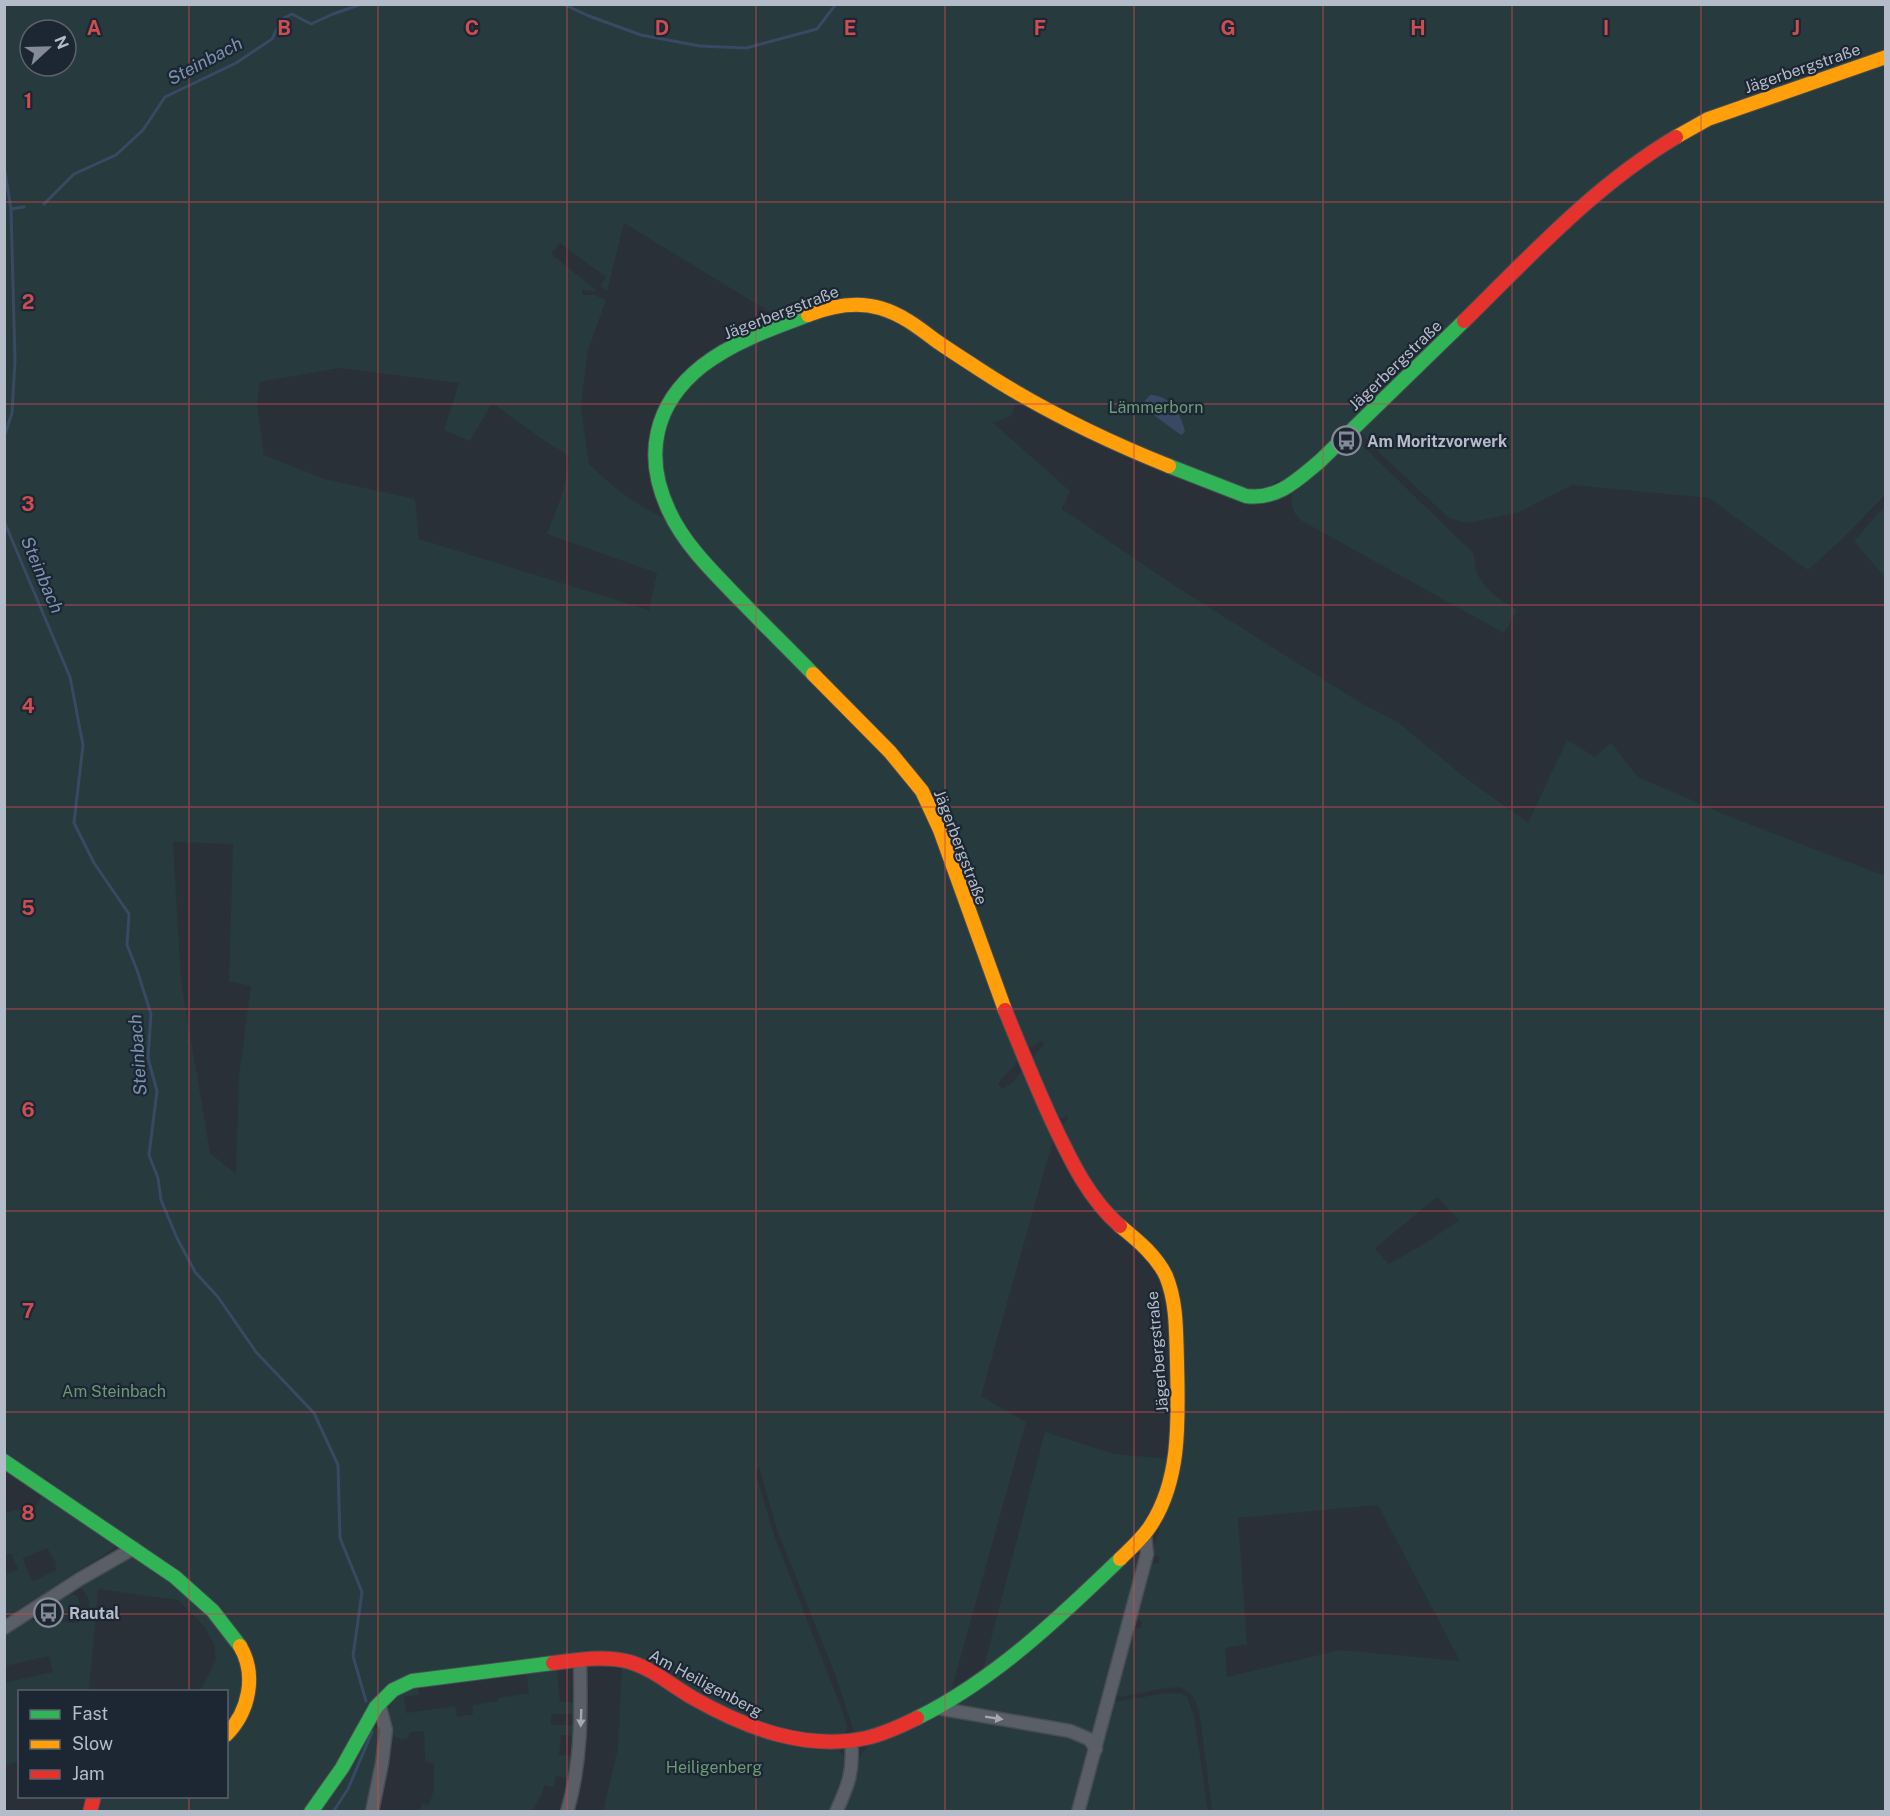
<svg xmlns="http://www.w3.org/2000/svg" width="1890" height="1816" font-family="'Public Sans',sans-serif">
  <rect width="100%" height="100%" fill="#2a3038"/>
  <path fill="#273a3e" fill-rule="evenodd" d="M5,5H1885V54L1683,125L1283,483L1278,480L1273,484L1276,488L1251,492L1149,451L1033,394L882,301L783,320L624,223L607,291L600,286L606,277L560,243L551,254L597,291L582,290V295H595L606,300L587,353L581,408L589,464C614,488 636,506 669,520L863,732L921,800L1019,1057C1016,1068 1004,1074 998,1084L1002,1089L1013,1082L1021,1072L1026,1075L1054,1136L981,1396L1026,1422L950,1695L883,1728L854,1732L835,1674L777,1530L759,1467L755,1472L774,1535L842,1710L847,1726L846,1733L840,1738L757,1724L627,1655L391,1684L345,1757L304,1811H97L100,1797L226,1796L227,1740L250,1705L233,1627L50,1486V1481L46,1478L41,1481L5,1455ZM30,30H66V66H30ZM339,368L459,383L444,430L470,441L492,403L548,443L568,455C570,482 556,509 547,534L657,573L649,610L419,539L415,499L324,479L264,455L257,405L260,382ZM173,842L233,844L229,981L251,986L239,1076L236,1174L210,1153L181,981Z
    M1885,63V495L1842,539L1808,570L1709,498L1572,485L1517,513L1466,523L1449,518L1368,442L1360,429L1614,186L1709,123Z
    M835,310L886,314L1018,399L1011,416L993,423L1070,491L1062,509L1169,582L1361,703L1399,723L1463,776L1528,823L1567,740L1595,757L1611,743L1638,777L1733,818L1885,876V1811H1212L1200,1716L1195,1700L1191,1694L1180,1687L1159,1689L1122,1697L1115,1695L1133,1627L1141,1628L1142,1622L1135,1618L1150,1562L1158,1564L1160,1558L1152,1553L1174,1482L1176,1293L1104,1204L1062,1128L1063,1123L1068,1119L1067,1116L1057,1120L1031,1059L1045,1043L1041,1041L1033,1047L1028,1048L937,808L706,554L676,510L661,466V429L684,390L733,351ZM1437,1197L1459,1220L1429,1241L1389,1264L1375,1248ZM1378,1505L1460,1661L1340,1650L1227,1677L1225,1648L1247,1644L1238,1518Z
    M1348,439L1363,446L1474,554C1473,582 1494,596 1517,610L1504,633L1302,521C1293,514 1291,507 1292,495Z
    M1885,506V577L1854,541Z
    M1045,1432L1114,1454L1171,1459L1162,1487L1138,1534L1093,1581L983,1670Z
    M43,1494L114,1542L113,1549L5,1618L4,1572L6,1575L18,1569L11,1553L5,1555V1513L36,1506ZM47,1548L57,1564L55,1566L57,1570L33,1581L24,1564L25,1563L23,1558Z
    M1137,1553L1141,1558L1095,1729L1091,1734L951,1709Z
    M132,1555L194,1598L239,1653L243,1694L227,1729L226,1692L198,1691L203,1686L216,1660L214,1644L204,1626L178,1600L98,1589L89,1691L20,1692L19,1761L5,1766L4,1683L53,1672L49,1656L5,1666V1634L31,1620L74,1623C93,1617 94,1598 79,1587L125,1558Z
    M73,1594L77,1596L80,1604C72,1612 73,1612 58,1612V1610L52,1609V1612L47,1610L46,1608L68,1595Z
    M622,1665L665,1686L838,1749L849,1762L832,1811L603,1812L618,1748Z
    M557,1667L560,1702H574V1714H551V1725H575V1736L561,1735L559,1755L571,1756L567,1778L556,1776L554,1787L544,1785L542,1794L532,1811H420L422,1804L429,1805L434,1789V1764L425,1761L424,1731L410,1732L408,1738L402,1740L389,1733L390,1702L417,1685L419,1695L404,1697L406,1713L455,1706L457,1717L473,1714L472,1705L498,1701V1698L529,1693L526,1671Z
    M1180,1693L1187,1697L1194,1716L1208,1811L1081,1812L1113,1702L1160,1694Z
    M946,1713L1072,1734L1086,1743L1090,1753L1073,1811L838,1812L862,1753L869,1745L933,1716Z
    M369,1726H374L383,1731L381,1748L377,1747L374,1766L378,1767L368,1811L317,1812Z"/>
  <path fill="#384963" d="M1150,395C1169,394 1182,415 1185,432L1181,435L1144,408L1142,404Z"/>
  <g fill="none" stroke-linecap="round" stroke-linejoin="round">
    <path stroke="#384963" stroke-width="3" d="M563,4L589,16L641,35L700,46L746,48L817,29L836,4
      M4,166L11,209
      M44,204L74,174L116,155L143,130L165,97L236,63L272,39L282,19L292,14L311,24L333,14L362,4
      M4,437L12,413L15,361L11,209L24,207
      M4,521L70,677L83,745L74,823L94,863L129,914L127,945L137,970L151,1014L148,1058L157,1091L149,1155L158,1178L161,1200L177,1238L195,1272L218,1297L256,1352L314,1413L338,1465L340,1538L362,1592L353,1656L366,1701
      M333,1812L348,1789L372,1732"/>
    <defs>
      <path id="street" d="M4,1628L80,1579L134,1548
        M937,1708L1070,1731L1089,1739L1096,1749
        M372,1812L382,1763L386,1730L379,1703
        M567,1812C582,1762 581,1711 580,1660
        M836,1812C848,1786 854,1771 851,1742
        M1078,1812L1147,1554L1145,1534"/>
      <path id="fast" d="M808,315C773,328 733,342 702,366C654,404 643,456 669,511C685,546 716,575 743,603C766,627 790,650 813,674
        M1169,466L1246,496C1278,500 1297,480 1320,461L1464,321
        M4,1461L175,1577L213,1611L240,1646
        M917,1718C994,1680 1059,1618 1120,1559
        M311,1812L342,1768L376,1707L393,1690L412,1681L553,1663"/>
      <path id="slow" d="M1676,137L1708,119L1886,57
        M808,315C831,306 856,301 880,308C901,314 918,327 935,340C955,354 976,367 996,380C1051,414 1109,442 1169,466
        M813,674L890,752L922,791L940,830L1005,1010
        M1120,1226C1137,1240 1156,1255 1166,1276C1177,1302 1176,1333 1177,1361C1178,1416 1182,1477 1151,1525C1143,1538 1131,1548 1120,1559
        M226,1735C249,1712 257,1675 240,1646"/>
      <path id="jam" d="M1464,321C1531,255 1595,185 1676,137
        M1005,1010C1020,1047 1035,1084 1052,1121C1070,1159 1088,1198 1120,1226
        M553,1663C578,1660 605,1655 630,1662C653,1669 672,1686 693,1698C746,1728 805,1751 866,1738C884,1734 901,1726 917,1718
        M90,1812L94,1796"/>
    </defs>
    <use href="#street" stroke="#484c53" stroke-width="15"/>
    <use href="#fast" stroke="#484c53" stroke-width="16"/>
    <use href="#slow" stroke="#484c53" stroke-width="16"/>
    <use href="#jam" stroke="#484c53" stroke-width="16"/>
    <use href="#street" stroke="#5a5e66" stroke-width="12"/>
    <use href="#fast" stroke="#30b455" stroke-width="14"/>
    <use href="#slow" stroke="#ff9f0a" stroke-width="14"/>
    <use href="#jam" stroke="#e5322d" stroke-width="14"/>
  </g>
  <defs><path id="oneway-solid" d="M-6-.8H1V-3.2L6.5 0L1 3.2V.8H-6Z" transform="scale(1.5)"/></defs>
  <g fill="#a2a9b5">
    <use href="#oneway-solid" transform="translate(581 1718) rotate(92)"/>
    <use href="#oneway-solid" transform="translate(994 1718) rotate(9)"/>
  </g>
  <path fill="none" stroke="#ce4d50" stroke-width="1.5" stroke-opacity="0.55" d="M189,4V1692M378,4V1812M567,4V1812M756,4V1812M945,4V1812M1134,4V1812M1323,4V1812M1512,4V1812M1701,4V1812M4,202H1886M4,404H1886M4,605H1886M4,807H1886M4,1009H1886M4,1211H1886M4,1412H1886M4,1614H1886M189,1796V1812"/>
  <defs>
    <symbol id="bus-ring" viewBox="-11 -11 22 22"><circle r="9.5" fill="#1d2633" stroke="#848b96" stroke-width="1.5"/><path d="M-5-6H5V4H4V6H2V4H-2V6H-4V4H-5ZM-3.5-4V0h7V-4ZM-3.5 1.2v1.5H-2V1.2ZM2 1.2v1.5H3.5V1.2Z" fill="#848b96"/></symbol>
  </defs>
  <g fill-rule="evenodd">
    <use href="#bus-ring" x="1330" y="424" width="33" height="33"/>
    <use href="#bus-ring" x="32" y="1596" width="33" height="33"/>
  </g>
  <g text-anchor="middle" stroke-width="4.5" stroke-linejoin="round" paint-order="stroke">
    <g font-size="16" fill="#b4bcc9" stroke="#1d2633">
      <text transform="translate(1802 68) rotate(-19)" y="6">Jägerbergstraße</text>
      <text transform="translate(781 312) rotate(-21)" y="6">Jägerbergstraße</text>
      <text transform="translate(1395 365) rotate(-44)" y="6">Jägerbergstraße</text>
      <text transform="translate(961 847) rotate(69)" y="6">Jägerbergstraße</text>
      <text transform="translate(1157 1352) rotate(-95)" y="6">Jägerbergstraße</text>
      <text transform="translate(706 1683) rotate(28)" y="6">Am Heiligenberg</text>
    </g>
    <g font-size="16" fill="#6b9a76" stroke="#1d2633">
      <text x="1156" y="413">Lämmerborn</text>
      <text x="114" y="1397">Am Steinbach</text>
      <text x="714" y="1773">Heiligenberg</text>
    </g>
    <g font-size="16" font-weight="bold" fill="#b4bcc9" stroke="#1d2633" text-anchor="start">
      <text x="1367" y="447">Am Moritzvorwerk</text>
      <text x="69" y="1619">Rautal</text>
    </g>
    <g font-size="18" font-style="italic" fill="#7c92b1" stroke="#1d2633">
      <text transform="translate(205 61) rotate(-28)" y="6">Steinbach</text>
      <text transform="translate(42 575) rotate(67)" y="6">Steinbach</text>
      <text transform="translate(138 1055) rotate(-94)" y="6">Steinbach</text>
    </g>
  </g>
  <g font-size="20" text-anchor="middle" font-weight="bold" fill="#ce4d50" stroke="#1d2633" stroke-width="4.5" stroke-linejoin="round" paint-order="stroke">
    <text x="94" y="35">A</text>
    <text x="284" y="35">B</text>
    <text x="472" y="35">C</text>
    <text x="662" y="35">D</text>
    <text x="850" y="35">E</text>
    <text x="1040" y="35">F</text>
    <text x="1228" y="35">G</text>
    <text x="1418" y="35">H</text>
    <text x="1606" y="35">I</text>
    <text x="1796" y="35">J</text>
    <text x="28" y="108">1</text>
    <text x="28" y="309">2</text>
    <text x="28" y="511">3</text>
    <text x="28" y="713">4</text>
    <text x="28" y="915">5</text>
    <text x="28" y="1117">6</text>
    <text x="28" y="1318">7</text>
    <text x="28" y="1520">8</text>
  </g>
  <rect width="1890" height="1816" fill="none" stroke="#b4bcc9" stroke-width="12"/>
  <rect x="18" y="1690" width="210" height="108" fill="#1d2633" stroke="#59626f" stroke-width="1.5"/>
  <rect x="30" y="1710" width="30" height="9" fill="#30b455" stroke="#59626f" stroke-width="1.5"/>
  <text x="72" y="1720" font-size="18" fill="#b4bcc9">Fast</text>
  <rect x="30" y="1740" width="30" height="9" fill="#ff9f0a" stroke="#59626f" stroke-width="1.5"/>
  <text x="72" y="1750" font-size="18" fill="#b4bcc9">Slow</text>
  <rect x="30" y="1770" width="30" height="9" fill="#e5322d" stroke="#59626f" stroke-width="1.5"/>
  <text x="72" y="1780" font-size="18" fill="#b4bcc9">Jam</text>
  <g transform="translate(48 48) rotate(68)"><circle r="28" fill="#1d2633" stroke="#59626f" stroke-width="1.5"/>
  <path d="M0-4.5L10 22L0 15L-10 22Z" fill="#848b96"/>
  <text y="-9" font-size="16" font-weight="bold" text-anchor="middle" fill="#b4bcc9">N</text>
  </g>
</svg>
